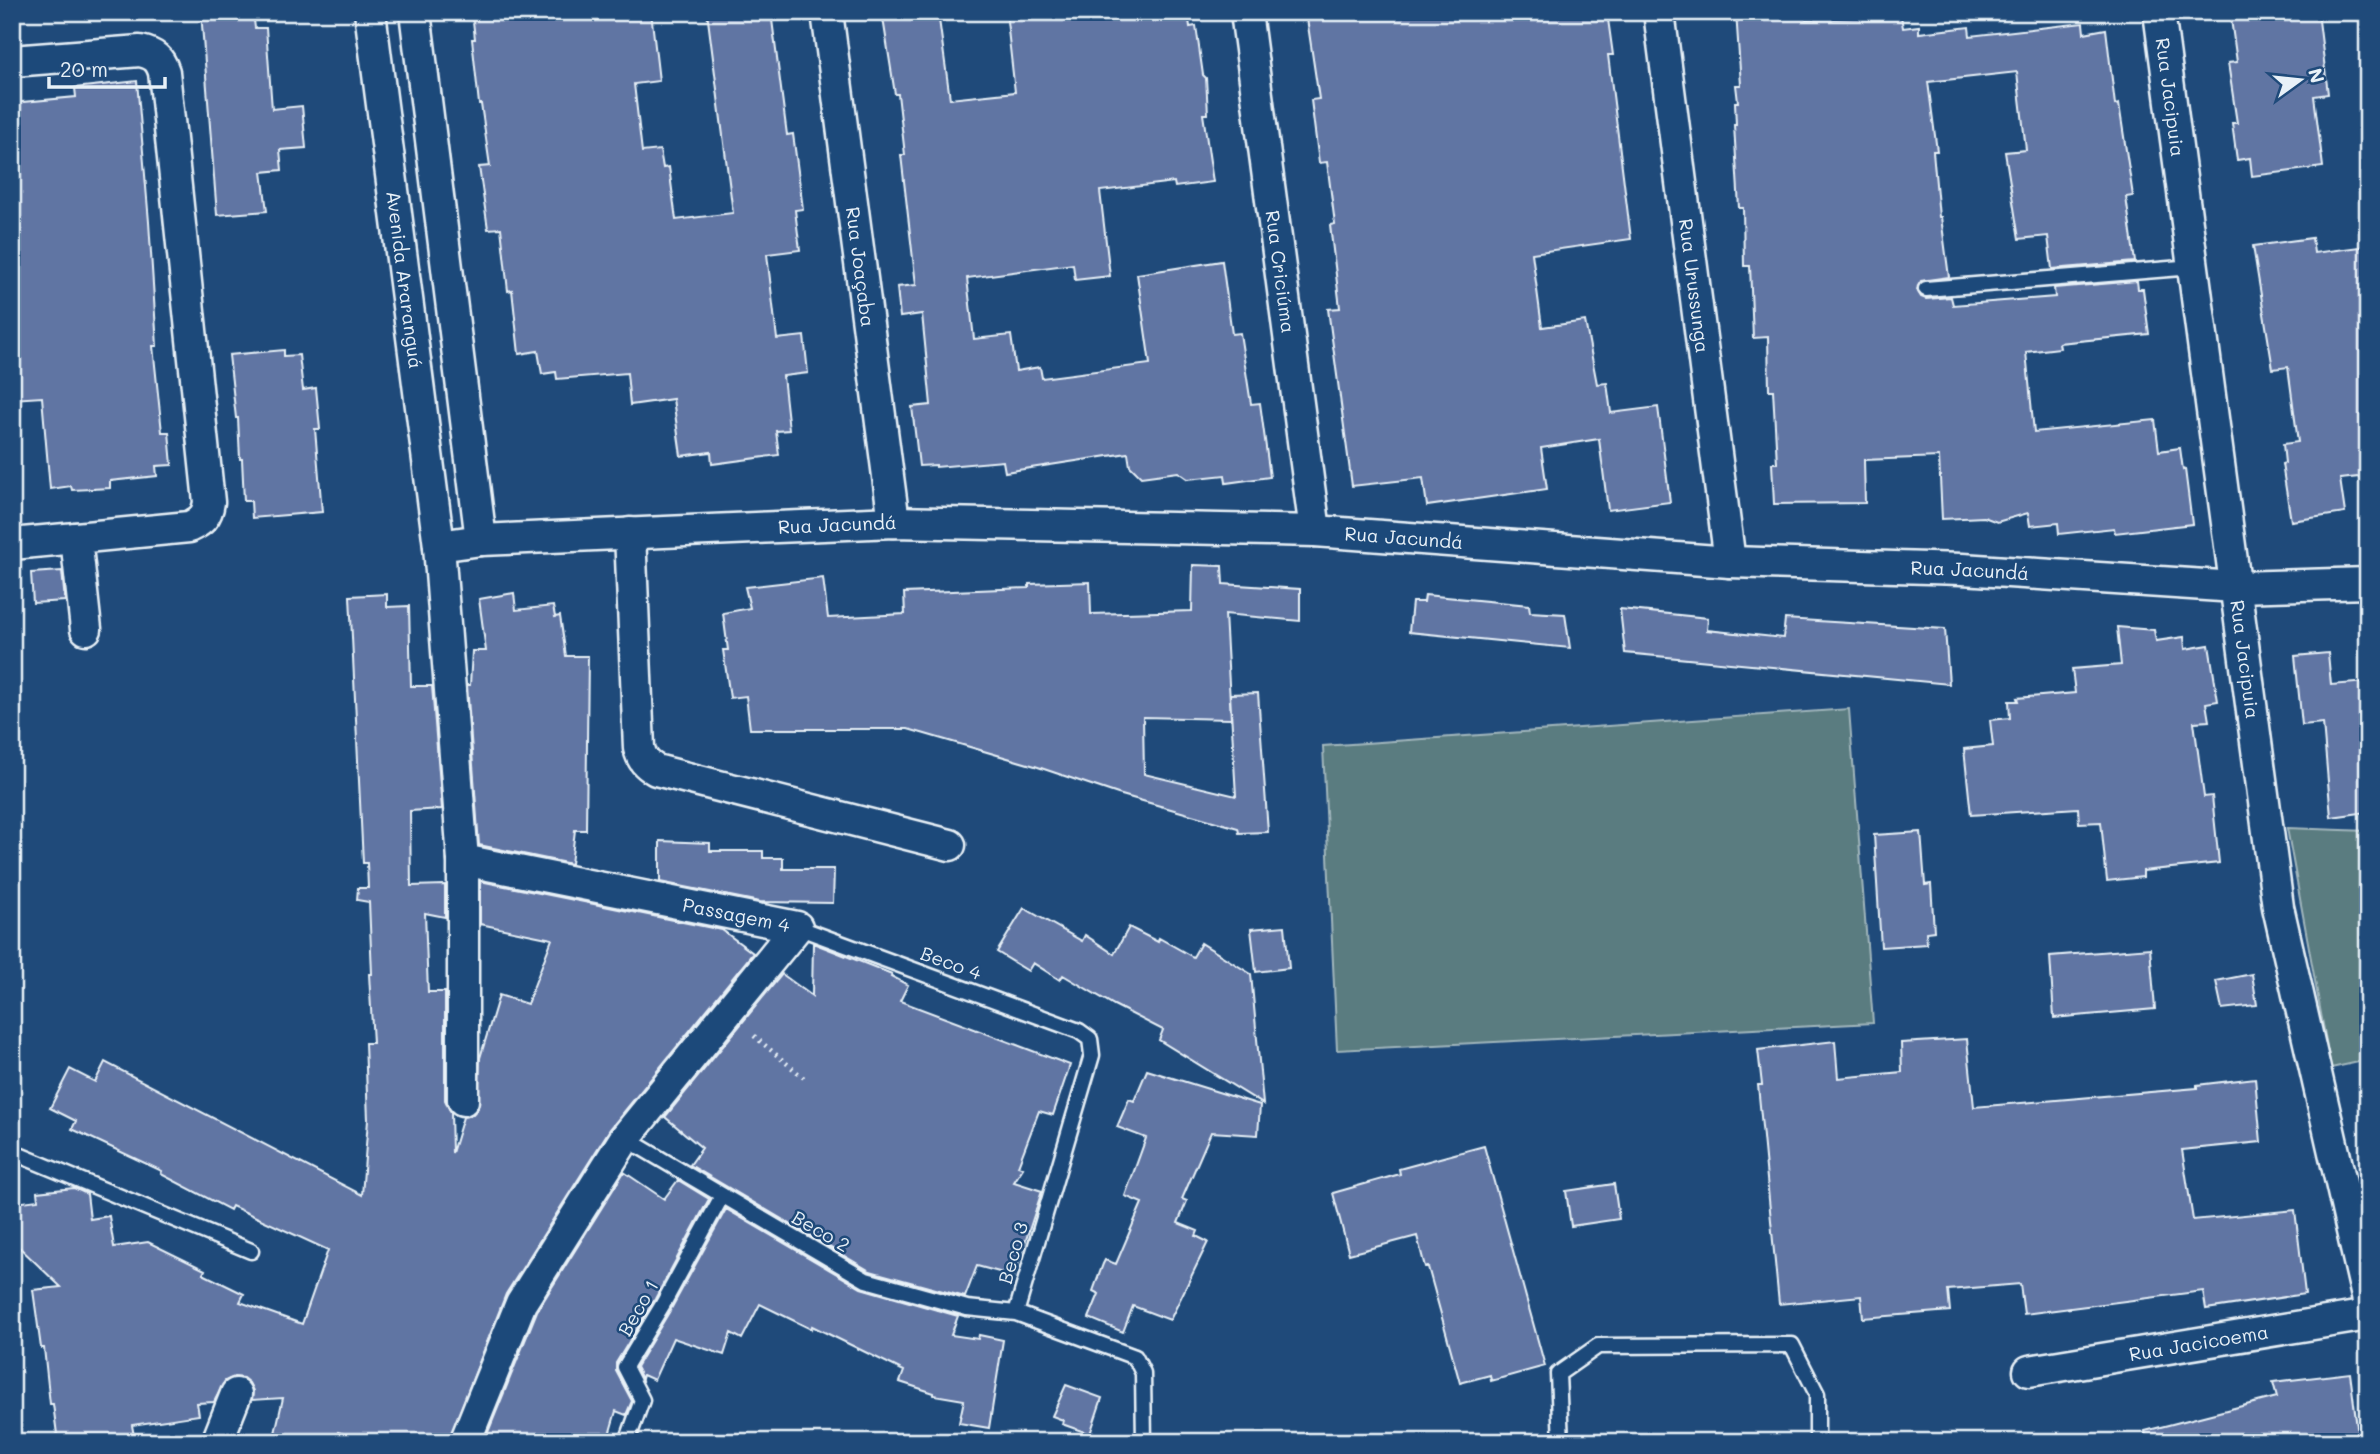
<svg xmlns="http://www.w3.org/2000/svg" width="2380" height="1454" font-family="Mali,sans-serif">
  <rect width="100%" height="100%" fill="#1f4a7a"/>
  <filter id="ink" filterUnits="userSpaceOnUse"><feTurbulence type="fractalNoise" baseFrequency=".0143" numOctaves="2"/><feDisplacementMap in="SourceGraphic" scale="14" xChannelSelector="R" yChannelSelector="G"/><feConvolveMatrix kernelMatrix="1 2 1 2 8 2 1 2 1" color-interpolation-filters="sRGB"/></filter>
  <g filter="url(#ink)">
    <path fill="#5a7b80" stroke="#a1b6bc" stroke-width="2" d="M1849,709L1873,1023L1337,1050L1323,746Z
      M2287,828L2368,831V1060L2331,1068Z"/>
    <path fill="#6174a3" stroke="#e8f1f8" stroke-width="2" d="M201,12H253L255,28H266L272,109L302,106L306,148L280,150L282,170L262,172L267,211L217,215Z
      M472,12H651L659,81L634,84L642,152L660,150L663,168L669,167L676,220L733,213L707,12H771L787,135L793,134L803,209L795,210L800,250L767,254L777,339L804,336L808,373L783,376L789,430L776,431L779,455L712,464L711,452L681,456L673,399L630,405L627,373L557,379L556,372L542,374L538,351L519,354L512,290L508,291L501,228L488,229L479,167L490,166L481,104H479L472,39H475Z
      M882,12H938L950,99L1015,92L1006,12H1188L1190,27L1196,26L1203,75L1206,78L1208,114H1203L1213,182L1175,187L1174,182L1100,191L1110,276L1075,280L1073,264L967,278L974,339L1011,335L1016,371L1040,367L1042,378L1150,364L1137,274L1222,261L1232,334L1240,333L1251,404L1260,403L1270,477L1226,483L1225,475L1188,479L1178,472L1141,477L1130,466L1128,453L1005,472L1003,461L936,467V465L919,466L912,407L931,405L922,314L900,317L897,287L916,285L901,155H905L898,94H895Z
      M1306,12H1607L1613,55H1608L1631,239L1532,253L1542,327L1585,321L1597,384L1607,383L1611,413L1658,407L1670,502L1608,510L1599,439L1541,448L1547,489L1427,506L1423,478L1352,486L1328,309L1340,308L1330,225L1335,224L1327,162L1319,163L1311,100L1319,99Z
      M1736,12H1806V20L1901,16L1903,28L1919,26V33L1969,27L1970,36L2083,23L2084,33L2106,29L2115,105L2119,104L2133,196L2126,197L2135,262L2052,269L2048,236L2019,239L2005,152L2026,150L2017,72L1928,82L1937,151H1933L1939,217H1941L1949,277L1921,281L1917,290L1921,297L1926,299L1951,297L1953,305L2055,297L2054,288L2137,281L2138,289H2143L2149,334L2059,343L2060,348L2026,352L2034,432L2155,420L2159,451L2180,448L2183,470L2185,469L2192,524L2115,533L2114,528L2059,534L2058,523L2030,526L2028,513L1997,522L1984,517L1942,519L1939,457L1864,460L1865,503L1774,504L1772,463H1777L1773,390H1769L1768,337L1753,338L1750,266H1744L1743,208H1739L1734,125H1736L1735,102H1738L1736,85H1741Z
      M2230,12H2318L2328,94L2314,96L2323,167L2252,176L2250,158L2237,160L2232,123H2237L2228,63L2237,62Z
      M137,81L149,222L157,346H153L162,432H169L172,465L156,466L157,476L110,481V488L72,490L71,486L50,489L42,397L12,399V103L76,97L75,88Z
      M2312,238L2314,253L2368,246V476L2340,479L2345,513L2291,521L2282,464L2285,463L2283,444L2298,442L2288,367L2273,369L2253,246Z
      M284,350V356L299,355L303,390L316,388L320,429H315L322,512L252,518L251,501H244L242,459H240L238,418H236L229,355Z
      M1193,565L1222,566L1223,584L1300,589V621L1225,614L1231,719L1143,717L1144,774L1236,796L1230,694L1258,693L1268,832L1239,833L1238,828L1118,794L1035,766L908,729H750L746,696L730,698L723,650H728L723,613L750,608L745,587L823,578L828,618L905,614L904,593L1029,588V584L1090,582L1091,614L1192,611Z
      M62,571L65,601L33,603L31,573Z
      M514,593L516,610L553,606L555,617L560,616L566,656H588L586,830H575L571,864L479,845L467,685H470L472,651H486L479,599Z
      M387,594V607L409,606L411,686H432L442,809L410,811L411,886L445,885V917L425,913L428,992H445V1100L451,1112L452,1153L463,1117L472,1115L478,1108L480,1058L499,995L527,1004L552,939L480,924V881L722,930L753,953L610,1129L506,1294L448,1442H369L338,1432L335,1442H273L283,1398L252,1400L253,1391L249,1383L243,1378L234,1377L225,1381L214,1402L197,1403L199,1415L132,1425L135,1442H58L53,1404H50L44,1348H41L33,1290L61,1287L18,1246L15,1203L38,1200L37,1192L74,1188L87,1194L90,1219L109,1216L114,1247L148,1242L205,1270L203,1274L244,1294L240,1302L302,1324L328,1250L232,1206L230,1210L161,1174L162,1171L72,1129L76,1121L50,1108L70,1069L95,1082L105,1062L362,1195L368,1120L365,1043H373L369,974H372L369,902L357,900L358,888H368L367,863H363L350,596Z
      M1425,595L1529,605L1530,612L1565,614L1570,648L1409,632L1412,602H1424Z
      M1620,609L1708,618L1707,630L1783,638L1785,619L1945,629L1949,684L1625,653Z
      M2117,627L2154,630L2156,641L2184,637L2185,649L2209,645L2218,701L2206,703L2209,721L2194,722L2204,797L2212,796L2219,863L2143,871V877L2107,881L2101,822L2079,823L2078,808L1971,815L1964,749L1993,746L1990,720L2010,718L2009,701H2018L2017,698L2075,693L2072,669L2121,665Z
      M2328,653L2331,685L2368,682V812L2331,817L2323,723L2302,725L2295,656Z
      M1921,832L1925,885L1931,884L1934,931L1926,932L1927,944L1881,947L1874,835Z
      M660,841L710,843V851H763V858H783V869H834L833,903L760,902L660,882Z
      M1024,908L1082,941L1085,935L1114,954L1129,927L1158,942L1159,938L1193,957L1201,943L1251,974L1263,1104L1159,1040L1163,1030L1114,1005L1063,975L1060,980L1033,963L1028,971L997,952Z
      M1285,926L1289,968L1256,972L1251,929Z
      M813,943L892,974L891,976L908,985L900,1001L1070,1065L1053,1115L1039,1111L1018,1166L1023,1168L1014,1182L1042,1191L1014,1276L977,1266L965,1297L870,1271L690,1165L702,1148L665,1117L782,974L812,996Z
      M2150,948L2155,1009L2054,1018L2050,956Z
      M2252,974L2257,1005L2222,1009L2216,981Z
      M1967,1039L1974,1107L2197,1088V1085L2255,1078L2261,1142L2182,1150L2193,1220L2295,1210L2305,1294L2206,1309L2203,1291L2024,1314L2020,1284L1948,1290L1950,1311L1863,1318L1861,1296L1779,1304L1758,1085H1762L1758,1050L1835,1041L1838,1078L1902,1072L1901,1043Z
      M1147,1070L1260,1105L1258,1135L1211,1132L1182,1199L1187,1201L1178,1223L1198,1231L1196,1236L1208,1242L1170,1320L1133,1306L1123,1332L1089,1318L1099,1294L1093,1291L1103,1264L1105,1260L1116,1264L1142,1203L1125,1196L1146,1138L1117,1127L1129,1099L1134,1101Z
      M1484,1146L1545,1366L1491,1381L1490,1375L1460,1383L1428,1267H1425L1417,1236L1349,1254L1333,1193L1400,1174L1399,1169Z
      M624,1172L664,1199L678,1180L709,1199L655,1299L616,1363V1371L632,1401L626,1415L616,1411L607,1442H484L537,1311Z
      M1614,1184L1619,1219L1571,1226L1566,1191Z
      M726,1209L861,1288L958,1316L951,1335L978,1339L979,1335L1003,1340L989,1428L959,1423L964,1400L934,1395V1393L900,1382L904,1371L812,1326L811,1329L760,1304L742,1339L731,1333L724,1355L673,1338L654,1380L643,1375L642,1379L636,1367L671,1309Z
      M2350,1373L2359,1442H2147L2145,1431L2277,1397L2273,1382Z
      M1066,1385L1102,1398L1090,1434L1062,1424L1063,1420L1052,1416Z"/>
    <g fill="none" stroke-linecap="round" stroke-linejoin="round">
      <defs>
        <path id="service" d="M1926,289L2193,267
          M797,927L1079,1031L1090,1039L1092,1055L1016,1313L1135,1357L1143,1373L1144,1442
          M625,1138L866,1280L967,1308L1016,1313
          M12,1152L251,1251
          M627,1442L642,1400L625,1367L663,1304L722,1196
          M1561,1442L1558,1374L1598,1346L1792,1345L1817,1394V1442"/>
        <g id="minor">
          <path id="s1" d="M370,12L439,546L463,860L797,927L625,1138L521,1303L465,1442"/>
          <path d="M415,12L481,540"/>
          <path id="s2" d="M827,12L894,522"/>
          <path id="s3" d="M1246,12L1315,531"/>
          <path id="s4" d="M1659,12L1730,562"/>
          <path id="s5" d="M2159,12L2278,907L2368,1301"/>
          <path d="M12,61L140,51C154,54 160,59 164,72L209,502C207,516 202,521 189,527L76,538L86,629"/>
          <path d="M630,533L639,748C642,760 646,764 656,770L950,845"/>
          <path d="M12,544L76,538"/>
          <path id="s6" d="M439,546L481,540L894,522L1315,531L1730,562L1962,569L2236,587L2368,583"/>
          <path d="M463,860V1100"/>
          <path id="s7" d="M2029,1371L2368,1315"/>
          <path d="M217,1442L236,1394"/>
        </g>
      </defs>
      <use href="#service" stroke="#e8f1f8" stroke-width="19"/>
      <use href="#minor" stroke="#e8f1f8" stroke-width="35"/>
      <path stroke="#e8f1f8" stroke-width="4.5" stroke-dasharray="2 5" stroke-linecap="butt" d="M754,1036L804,1078"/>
      <use href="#service" stroke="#1f4a7a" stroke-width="14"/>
      <use href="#minor" stroke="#1f4a7a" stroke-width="30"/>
    </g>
  </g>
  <g text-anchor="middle" stroke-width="5" stroke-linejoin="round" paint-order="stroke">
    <g font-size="19" fill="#e8f1f8" stroke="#1f4a7a">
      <text dy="7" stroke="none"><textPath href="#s5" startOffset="86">Rua Jacipuia</textPath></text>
      <text dy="7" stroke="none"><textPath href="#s2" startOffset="257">Rua Joaçaba</textPath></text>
      <text dy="7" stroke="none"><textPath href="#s3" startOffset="262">Rua Criciúma</textPath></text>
      <text dy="7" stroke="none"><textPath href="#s1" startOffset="270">Avenida Araranguá</textPath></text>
      <text dy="7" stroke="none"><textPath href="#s4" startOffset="276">Rua Urussunga</textPath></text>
      <text dy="7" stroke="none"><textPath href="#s6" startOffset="399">Rua Jacundá</textPath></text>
      <text dy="7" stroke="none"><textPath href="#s6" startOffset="966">Rua Jacundá</textPath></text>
      <text dy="7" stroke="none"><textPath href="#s6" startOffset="1533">Rua Jacundá</textPath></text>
      <text dy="7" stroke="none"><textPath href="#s5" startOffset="653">Rua Jacipuia</textPath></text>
      <text dy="7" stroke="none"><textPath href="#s1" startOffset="1132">Passagem 4</textPath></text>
      <text transform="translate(951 963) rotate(20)" y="7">Beco 4</text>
      <text transform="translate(821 1231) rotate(30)" y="7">Beco 2</text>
      <text transform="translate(1013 1253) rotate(-74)" y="7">Beco 3</text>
      <text transform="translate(638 1308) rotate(-60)" y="7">Beco 1</text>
      <text dy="7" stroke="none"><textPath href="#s7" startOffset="172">Rua Jacicoema</textPath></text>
    </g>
  </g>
  <rect width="2380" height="1454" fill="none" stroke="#1f4a7a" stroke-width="42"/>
  <rect x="21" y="21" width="2338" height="1412" fill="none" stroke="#e8f1f8" stroke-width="2.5" filter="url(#ink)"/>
  <g transform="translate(2300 80) rotate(75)" stroke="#1f4a7a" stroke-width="5" paint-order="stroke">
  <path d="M0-5L12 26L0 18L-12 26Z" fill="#e8f1f8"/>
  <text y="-10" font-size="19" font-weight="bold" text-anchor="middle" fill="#e8f1f8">N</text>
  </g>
  <path d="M49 77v10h116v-10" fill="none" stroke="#e8f1f8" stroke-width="3.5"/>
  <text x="60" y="77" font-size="21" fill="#e8f1f8" stroke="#1f4a7a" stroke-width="5" paint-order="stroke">20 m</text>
</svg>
